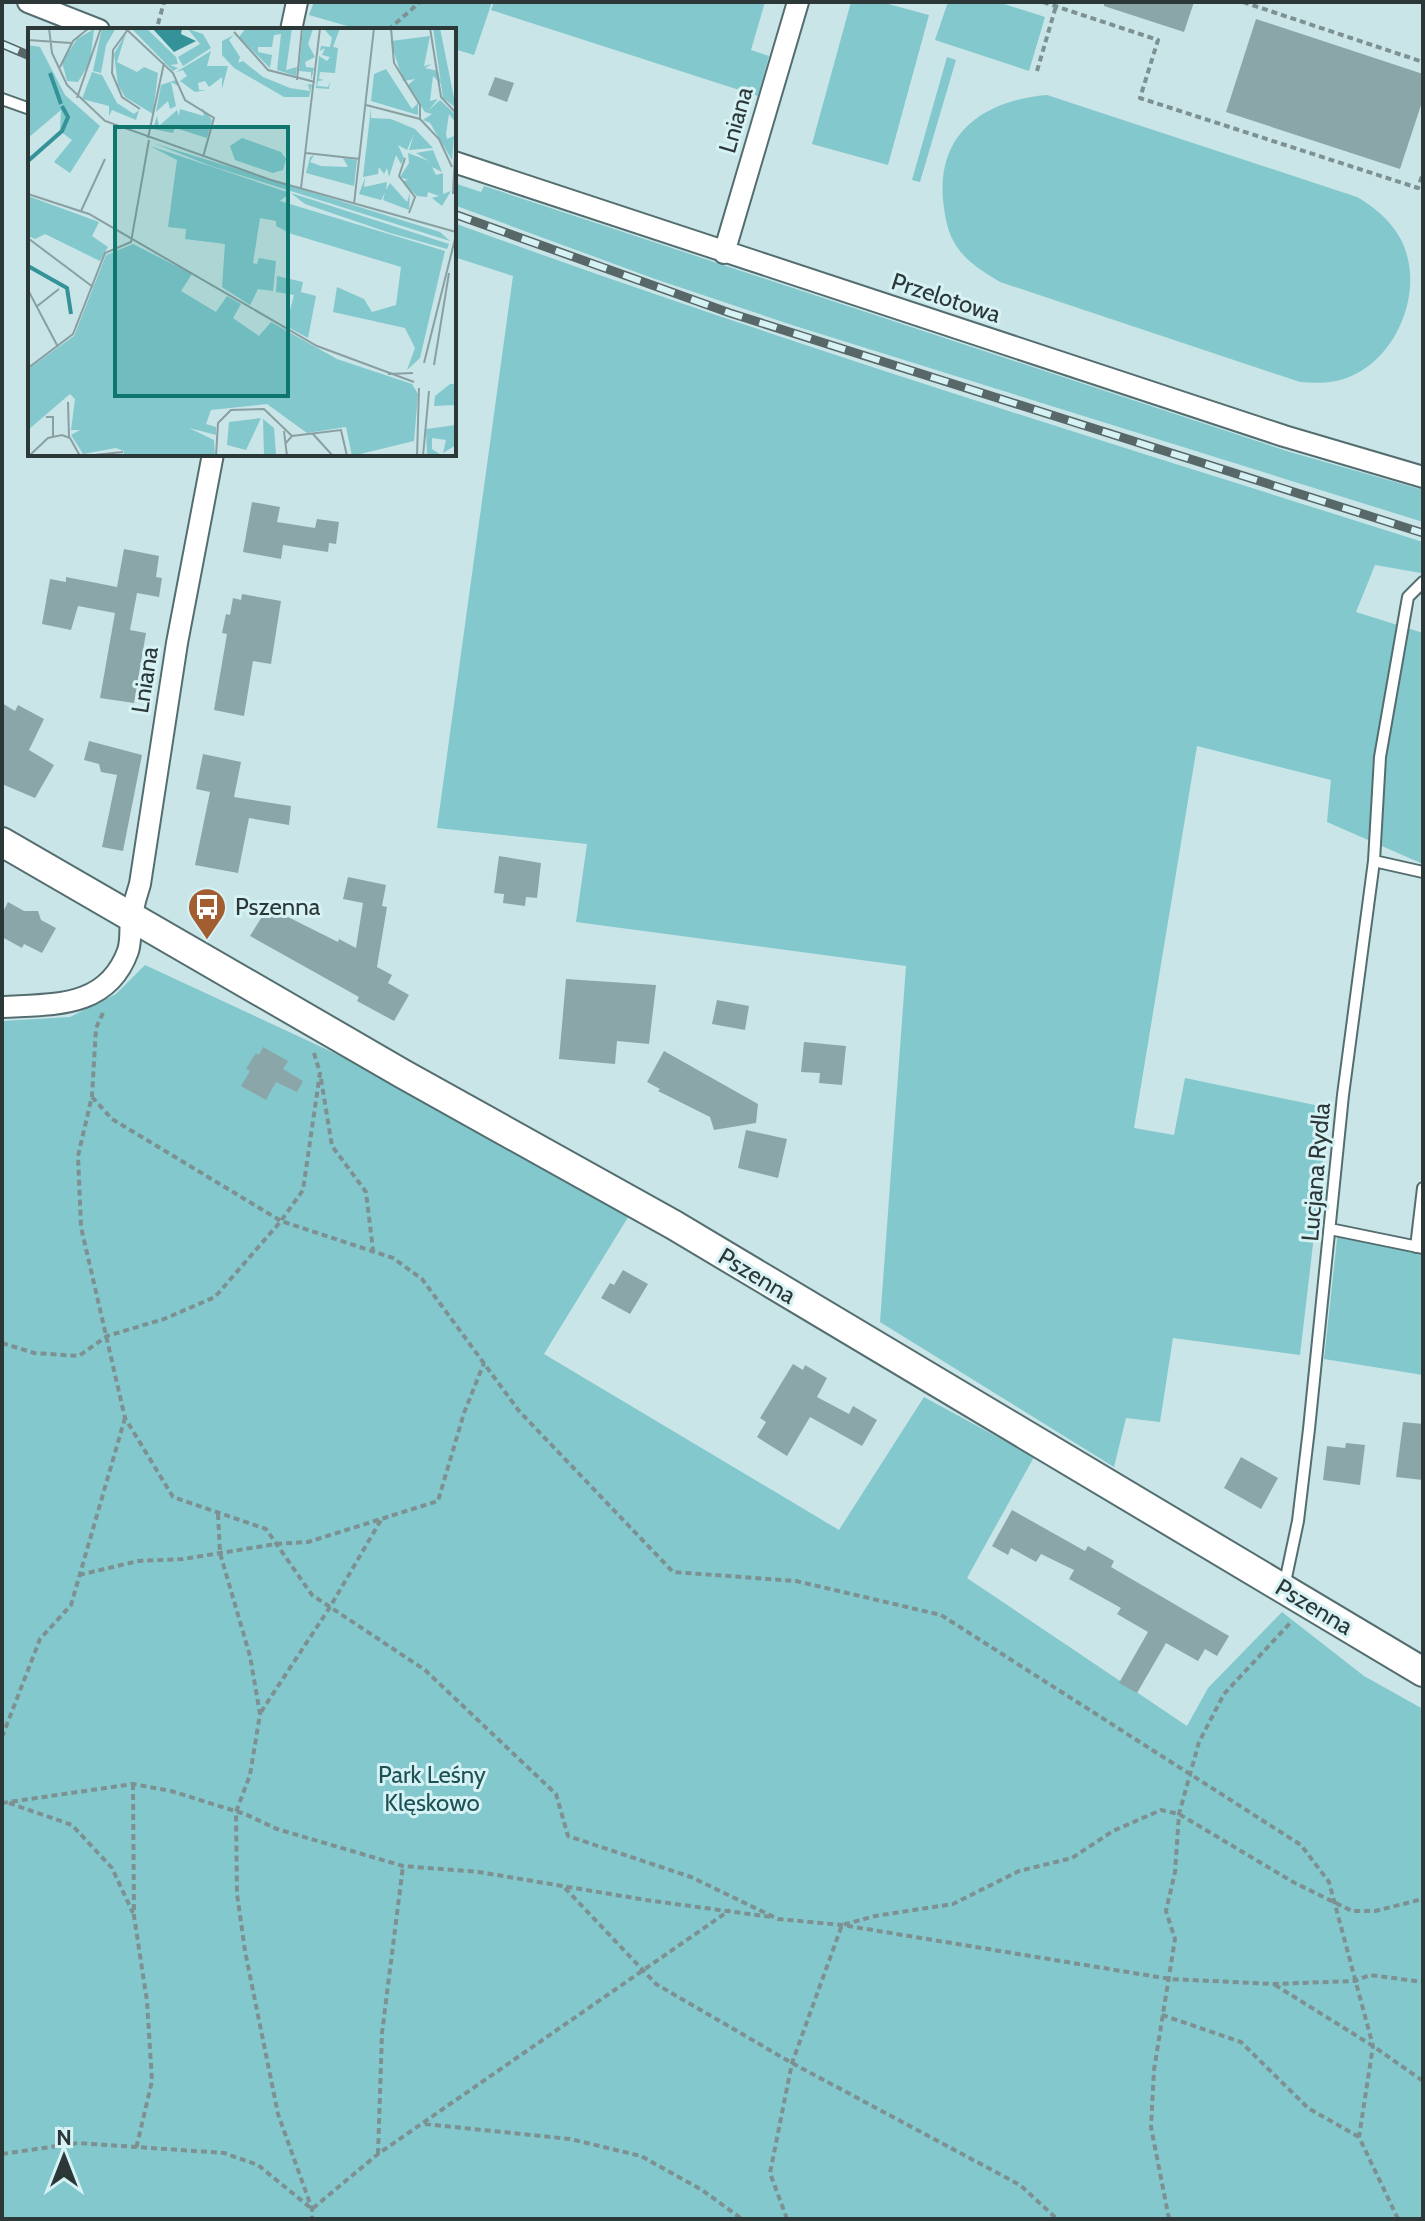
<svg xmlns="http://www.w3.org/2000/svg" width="1425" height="2221" font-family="Cabin,sans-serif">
  <rect width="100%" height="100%" fill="#c9e5e7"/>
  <path fill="#83c8cd" d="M314,2H492L474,55L454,49V30H361L309,15Z
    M494,2H765L751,50L769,56L758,96L491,10Z
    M851,2H881L929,15L888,165L812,144Z
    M948,2H998L1045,17L1029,71L935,40Z
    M947,57L956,60L920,182L912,180Z
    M1047,95L1357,197C1378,209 1399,228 1406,252C1421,298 1395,359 1349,377C1333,384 1317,383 1300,382L1000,282C985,273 967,262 957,247C947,233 945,216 943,200C937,131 986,100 1047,95Z
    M454,183L481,192L484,186L1290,452L1423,490V522L792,325L655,279L454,205Z
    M454,223C774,340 1098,439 1423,542V569L1421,573L1375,565L1356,612L1423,633V864L1327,822L1331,780L1197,746L1134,1128L1174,1135L1185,1078L1329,1108L1300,1355L1173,1338L1160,1422L1126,1418L1114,1467L880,1322L906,966L576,922L587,844L437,828L513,276L454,257Z
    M145,965L358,1064L630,1214L544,1354L839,1530L924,1397L1034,1457L967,1578L1187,1726L1208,1688L1282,1612L1364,1676L1423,1709V2219H2V1021L70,1017L116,994Z
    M1338,1230L1423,1248V1375L1324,1359Z"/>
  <path fill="#8ba6a8" d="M1104,2H1194L1184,32L1104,6Z
    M1256,19L1423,74V99L1400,169L1226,112Z
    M495,77L514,83L507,102L488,95Z
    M252,502L280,507L277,522L315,528L317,519L339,522L336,544L329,543L328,552L283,545L281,559L243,552Z
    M124,549L159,556L156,577L162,578L159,597L137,593L130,630L146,633L134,703L100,698L115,613L78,606L71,630L42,624L50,579L66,582V577L117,587Z
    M242,594L281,601L271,664L253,661L244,716L214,710L227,634L222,633L226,614L230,615L233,598L241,600Z
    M2,703L15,711L18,705L44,719L29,750L54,765L35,798L2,784Z
    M89,741L142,755L123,851L102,847L117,775L101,772L99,764L84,760Z
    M203,754L241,762L234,797L291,806L289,825L249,818L238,873L195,865L210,792L196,789Z
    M499,856L541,863L537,898L526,897L525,906L503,903L504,894L494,893Z
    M348,877L386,885L382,906L387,907L377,967L392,975L388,983L409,995L394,1021L357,1001L359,997L250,936L268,907L338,942L339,939L356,948L363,903L343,899Z
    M8,902L24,911H38L41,920L56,928L42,953L24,944L22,948L2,937V914Z
    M566,979L656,985L649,1044L617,1041L615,1064L559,1059Z
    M717,1000L749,1006L745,1030L712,1024Z
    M804,1042L846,1046L842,1085L819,1083L820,1073L801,1072Z
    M263,1047L288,1061L283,1069L303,1081L297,1092L276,1082L266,1100L241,1086L250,1071L246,1069L256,1053L259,1055Z
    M664,1051L758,1104L756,1123L714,1130L710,1117L658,1091L660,1089L647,1082Z
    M746,1130L787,1139L778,1178L738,1168Z
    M623,1270L648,1284L630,1314L601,1298L610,1283L614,1285Z
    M793,1364L803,1370L805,1365L827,1378L817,1397L849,1414L853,1406L877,1420L862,1446L810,1417L787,1456L757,1437L766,1422L760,1418Z
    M1403,1422L1423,1424V1480L1396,1477Z
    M1346,1443L1365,1445L1360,1485L1323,1480L1327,1446L1345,1448Z
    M1241,1457L1278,1478L1261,1509L1224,1488Z
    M1012,1510L1085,1551L1088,1546L1114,1561L1111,1567L1229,1636L1217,1656L1205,1649L1198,1661L1166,1643L1137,1693L1119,1683L1148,1632L1117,1614L1121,1608L1069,1579L1074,1570L1041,1554L1036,1562L1011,1548L1008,1555L992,1546Z"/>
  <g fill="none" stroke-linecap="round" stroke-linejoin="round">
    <defs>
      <path id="lane" d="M2,99L30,109
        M1374,861L1423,872
        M1330,1229L1423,1248
        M1416,1247L1423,1188
        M1284,1587L1298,1521L1309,1429L1343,1095L1374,861L1380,757L1408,597L1423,582"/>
      <path id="street" d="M28,2L99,30
        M291,30L297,2
        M454,162L1284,436L1423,477
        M724,253L798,2
        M2,1007C53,1004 107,1009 128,951C132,939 129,925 132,914C134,904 137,893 140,884L177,643L213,454"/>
      <path id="secondary" d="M2,842L403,1074L674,1225L1423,1672"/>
    </defs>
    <use href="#lane" stroke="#546e70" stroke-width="14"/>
    <use href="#street" stroke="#546e70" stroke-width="24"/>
    <use href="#secondary" stroke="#546e70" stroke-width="32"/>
    <path stroke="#7d9192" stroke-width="4" stroke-dasharray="6 4" stroke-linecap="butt" d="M1043,2L1158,40L1140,98L1418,188L1423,173
      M1243,2L1423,62
      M158,24L164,2
      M388,30L420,2
      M1037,71L1056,6
      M103,1013L96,1028L92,1096L78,1156L81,1227L125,1418L173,1497L266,1529L312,1595L425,1670L556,1794L568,1836L691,1877L778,1919L842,1925L1170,1979L1273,1984L1355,1981L1370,1975L1423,1982
      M321,1079L332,1146L366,1192L373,1250
      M92,1097L112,1119L281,1221L393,1258L422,1279L519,1411L673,1572L796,1581L941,1615L1301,1845L1329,1882L1373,2046L1359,2137L1398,2219
      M2,1343L34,1353L79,1356L107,1336L164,1319L215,1297L281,1221L303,1190L320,1073L314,1053
      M218,1514L220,1553L250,1656L260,1714L250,1775L236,1812L237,1894L245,1951L278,2114L312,2209V2219
      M79,1575L138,1561L183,1559L276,1544L308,1542L438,1501L464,1413L484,1363
      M261,1712L330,1607L381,1520
      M2,1737L40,1639L71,1605L125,1418
      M133,1784L134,1916L147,2001L152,2081L136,2149
      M2,1803L133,1784L171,1791L245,1814L277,1829L403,1866L479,1872L646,1900L771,1917
      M9,1803L72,1825L112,1868L133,1913
      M565,1888L656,1984L792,2063L1020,2185L1057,2219
      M1275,1985L1373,2046L1423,2081
      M1162,2015L1241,2042L1308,2108L1359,2137
      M425,2124L570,2139L641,2156L702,2190L742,2219
      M2,2154L78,2143L224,2153L258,2165L312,2209L378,2154L730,1910
      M378,2154L382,2033L403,1866
      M787,2219L770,2173L792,2063L842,1925L875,1916L953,1904L1019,1871L1072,1858L1113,1831L1161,1810L1179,1814L1293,1882L1352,1911H1375L1423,1899
      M1169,2219L1151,2127L1154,2070L1175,1939L1166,1911L1175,1872L1179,1814L1199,1742L1224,1694L1291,1622"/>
    <use href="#lane" stroke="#fff" stroke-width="10"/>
    <use href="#street" stroke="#fff" stroke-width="20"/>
    <use href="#secondary" stroke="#fff" stroke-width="28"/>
    <defs>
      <path id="rail" d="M2,44L30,56
        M454,214L730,313L1423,533"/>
    </defs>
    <use href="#rail" stroke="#586869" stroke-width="9"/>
    <use href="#rail" stroke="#d6f2f4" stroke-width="6" stroke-dasharray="18" stroke-linecap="butt"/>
  </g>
  <defs>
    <symbol id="bus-pin" viewBox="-11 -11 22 30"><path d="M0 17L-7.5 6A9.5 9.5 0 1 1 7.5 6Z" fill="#a25e30" stroke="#d6f2f4"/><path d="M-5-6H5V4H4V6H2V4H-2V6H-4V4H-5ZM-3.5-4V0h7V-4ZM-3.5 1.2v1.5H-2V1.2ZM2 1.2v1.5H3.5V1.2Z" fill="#fff"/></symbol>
  </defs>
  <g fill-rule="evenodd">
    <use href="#bus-pin" x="185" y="885" width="44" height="60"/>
  </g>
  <g text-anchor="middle" stroke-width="6" stroke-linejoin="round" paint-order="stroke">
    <g font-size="24" fill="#2c3738" stroke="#d6f2f4">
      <text transform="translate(736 120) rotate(-74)" y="8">Lniana</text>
      <text transform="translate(946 298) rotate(18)" y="8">Przelotowa</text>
      <text transform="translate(145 680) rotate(-81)" y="8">Lniana</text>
      <text transform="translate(1316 1172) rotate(-85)" y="8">Lucjana Rydla</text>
      <text transform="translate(757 1276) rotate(31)" y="8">Pszenna</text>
      <text transform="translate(1314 1607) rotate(31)" y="8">Pszenna</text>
    </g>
    <g font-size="24" fill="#2c3738" stroke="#d6f2f4" text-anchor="start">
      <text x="235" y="915">Pszenna</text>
    </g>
    <g font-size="24" fill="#1c5155" stroke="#d6f2f4">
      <text x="432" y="1783">Park Leśny<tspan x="432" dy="28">Klęskowo</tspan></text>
    </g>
  </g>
  <g transform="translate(28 28)">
    <rect width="428" height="428" fill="#c9e5e7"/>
    <path d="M74,0H88L78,17L73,45L65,43ZM103,0H118L148,29L150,36L142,37L150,40L145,43ZM218,0H264L258,42L269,39L268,48L249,42L253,6L246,7L244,19H230V24L244,27L242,40L211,9ZM275,0L285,1L280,16L287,29L277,34L278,39L286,40L283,52V44L271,43ZM295,0H312L305,19L310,20L307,45L292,44L291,51L296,52L290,53L289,58L300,59L302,53L301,61L288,60L291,28L299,33L302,29L294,27L297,20L292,23L293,18L302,19L304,10ZM405,0H412L428,80L415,70ZM66,1L62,34L50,54L39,53L34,34L49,11ZM160,1L175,6L183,20L155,38L150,29L172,16ZM98,5L89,34L109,44L116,39L130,45L125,86L97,69L90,57L86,26ZM206,7L201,12L212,29L210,35L215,33L235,49L262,60L282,63L280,57L274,58L282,56L284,57L281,69H256L206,40L194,27V13ZM402,8L396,38L404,36L397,40L410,43L413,56L405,48L402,73L410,71L400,83L412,72L428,87L427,94L421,86L418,106L419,111L426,108L424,132L402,95L395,92L404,86L397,84L379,58L387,51L375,53L364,18L363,13ZM0,17L12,19L37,67L72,98L42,145L26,134L44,112L32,103L33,82L0,110ZM183,23L179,38H200L194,61V49L181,59L177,53L170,55L171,62H178L167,64L152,53L159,48L155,42L148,44ZM358,41L384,81L390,75V87L343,73L346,46ZM64,44L74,47L89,75L106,86L111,82L108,92L84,82L81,88V78L54,71ZM148,52L152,59L143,54L148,78L142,81L140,73L128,84L133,57ZM343,79V90L363,91L387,101L405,120L381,122L386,106L379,122L370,117L376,130L373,136L368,127L361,149L359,140L356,146L351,139L350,146L335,149ZM174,80L184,92L179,110L147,100L145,105L125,101L129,88L131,98L149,82L151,88L152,81L176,88ZM214,110L253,124L258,131L255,142L245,145L207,132L202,118ZM125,115L412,204L422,213L183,138ZM122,118L262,165L252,173L417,223L392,330L379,342L387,320L377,300L305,284L309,259L336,271L344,284L368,277L373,239L264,206L248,198V193L232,190L225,235L229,236L231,230L248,233L245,263L230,261L222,277L194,259L197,216L157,211L158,201L140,199L149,132ZM405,122L414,144L404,139L408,147L415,145V166L423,163L414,178L404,170L411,168L400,164L399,169L389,168L374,153L380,152L372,149L381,135L380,125L401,133L388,125ZM286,127L282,134L293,138L320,139L315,130L329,132L326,158L278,145L282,129ZM337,150L336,159L359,154L358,162L362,155L379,174L382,165L381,182L355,172L357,165L353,172L331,166ZM263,165L421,216L419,221L362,205L277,176ZM0,168L71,194L64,208L80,219L72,233L17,206L7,211L0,208ZM105,216L164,246L153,263L188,284L199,268L213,276L205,290L231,308L243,294L309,331L384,356L390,366L386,413L324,428L318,399L279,405L239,376L183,382L178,396L188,399V407L161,400L186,412L187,428H95L96,423L88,420L55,426L43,407L52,402H43L47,371L42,366L0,402V341L46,308L78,227ZM249,248L275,254L273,264L288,268L280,310L258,298L266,267L248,264ZM422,356H428V377L406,378L407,368ZM233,390L218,422L199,417L201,394ZM235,391L246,400L248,426L236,427ZM428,397V417L415,425L418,412L404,410V421L413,427L399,428L398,401Z" fill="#83c8cd"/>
    <path d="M124,0H154L153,6L168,13L146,24Z" fill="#349299"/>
    <path fill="none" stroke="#349299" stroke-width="4" d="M22,45L33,76M0,133L34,103L40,89L34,78M0,238L39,260L43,286"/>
    <path fill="none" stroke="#8a9fa1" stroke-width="2" d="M21,0L24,25L39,57L77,93L243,152L428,204M97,0L145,45L157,72L186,90L175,129M101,0L85,22L84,45L94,69L112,81M363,0L366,35L392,77V91M402,0L413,69L428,85M206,4L240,42L287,54M0,12L43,15M32,39L45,13L61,0M269,52L274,0M49,70L73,0M338,77L392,91L411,111L424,139M120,110L136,35M278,125L332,131M377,130L371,148L387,169L381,185M273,160L292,0M0,166L61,186L289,318L386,354M425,166L428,107M326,176L346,0M53,183L77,131M1,211L65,259M0,262L30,319M8,279L31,261M396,335L428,207M406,337L421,245M0,340L45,306L77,225L103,214L121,112M360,346L385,345M40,374L41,409M18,389H25V408M256,403L259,428M285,406L305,428M257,416L264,408L313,402L319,428M1,428L20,410L34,407L42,410L52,428M57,428L95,424M188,428L190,395L203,382L236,381L264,408M389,428L391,360M395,428L401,363"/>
    <path fill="#0f766e" fill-opacity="0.15" stroke="#0f766e" stroke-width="4" d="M87,99H260V368H87Z"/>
    <rect width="428" height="428" fill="none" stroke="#2c3738" stroke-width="4"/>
  </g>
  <rect width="1425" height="2221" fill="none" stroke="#2c3738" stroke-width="8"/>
  <g transform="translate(64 2157)" stroke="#d6f2f4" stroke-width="6" paint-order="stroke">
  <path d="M0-6L14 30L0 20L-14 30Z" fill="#2c3738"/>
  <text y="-12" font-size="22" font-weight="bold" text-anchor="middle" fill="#2c3738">N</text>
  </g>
</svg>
